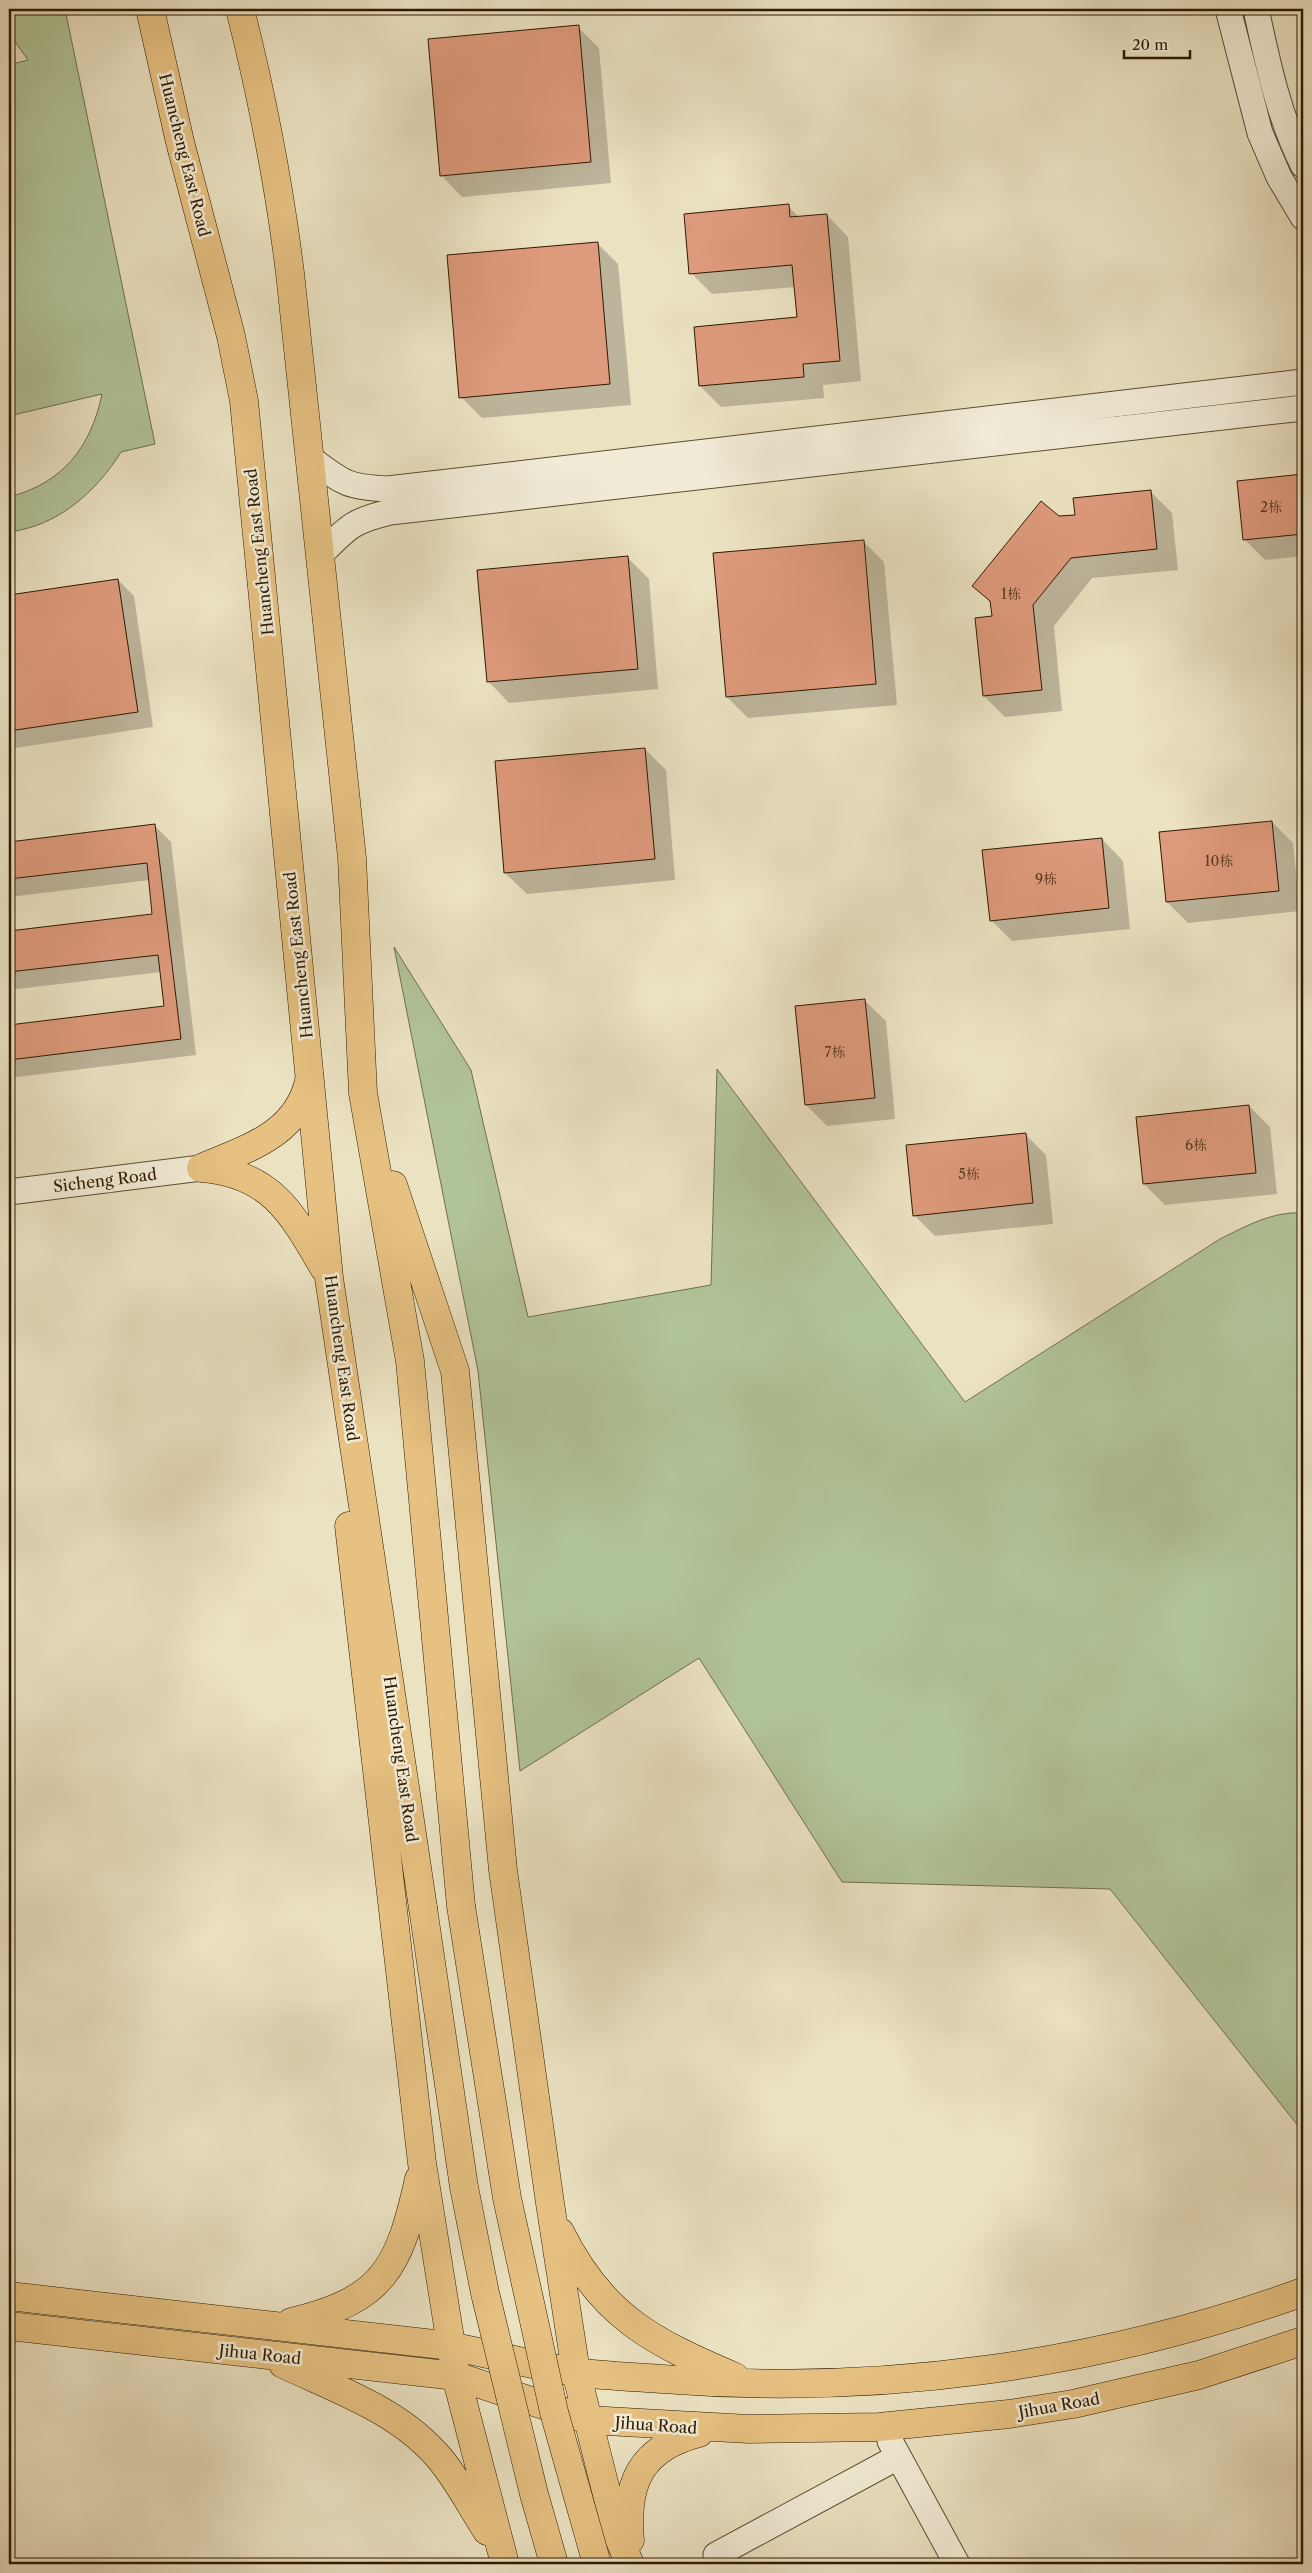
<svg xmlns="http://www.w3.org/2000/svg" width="1312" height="2573" font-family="'Libre Caslon Text','Noto Serif SC',serif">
  <rect width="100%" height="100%" fill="#ebe2c2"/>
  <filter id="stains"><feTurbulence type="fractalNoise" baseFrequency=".004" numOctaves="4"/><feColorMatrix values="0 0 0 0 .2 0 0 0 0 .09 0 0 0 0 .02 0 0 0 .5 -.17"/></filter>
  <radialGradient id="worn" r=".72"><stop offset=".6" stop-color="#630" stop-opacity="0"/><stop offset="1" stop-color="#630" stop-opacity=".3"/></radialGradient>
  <path fill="#b1c498" stroke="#6f6f4c" d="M9,9H65L155,444L121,452C96,492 58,526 9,532V497C63,483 91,447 102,394L9,416V65L28,60L9,33Z
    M394,947L471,1070L528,1317L711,1285L717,1069L965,1402L1220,1239C1246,1226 1273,1211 1303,1213V2132L1110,1889L842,1882L699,1658L520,1771L478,1371Z"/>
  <path fill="#0003" d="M578,27L599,48L611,183L462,197L441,175Z
    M788,206L800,218L827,215L848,237L861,381L823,385L824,398L721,407L700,386L798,318L796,287L712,294L691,273Z
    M597,243L618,264L631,405L482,418L461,397Z
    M1303,476V556L1265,560L1244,539L1238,482Z
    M1151,492L1172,513L1178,570L1092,578L1054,626L1062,711L1005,717L984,696L993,617L992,604L974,586L1059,518L1076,516Z
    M863,541L884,562L897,705L748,718L727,697Z
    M628,558L649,579L658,689L509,703L488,681Z
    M118,580L134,596L153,727L9,749V596Z
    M645,749L666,770L675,880L527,894L505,873Z
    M1272,822L1293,843L1300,911L1188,923L1167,902Z
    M155,826L171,842L196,1055L9,1078V1026L165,1007L161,972L9,990V933L154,915L150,880L9,897V844Z
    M1102,839L1123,861L1130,929L1012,941L991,920Z
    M864,1000L886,1021L895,1119L827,1126L806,1105Z
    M1249,1106L1270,1127L1277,1194L1165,1205L1144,1184L1137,1118Z
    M1025,1134L1046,1155L1053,1224L935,1236L914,1215Z"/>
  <path fill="#de9a7c" stroke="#2d1a00" d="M579,25L591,162L440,176L428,39Z
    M789,204L790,217L827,214L840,361L803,364L804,377L699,386L694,327L797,317L792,265L689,274L684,214Z
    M598,242L610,384L459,398L447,255Z
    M1303,474V534L1243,540L1237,481Z
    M1151,490L1157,549L1071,558L1033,605L1042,690L983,696L975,618L992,616L990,601L972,586L1041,501L1059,516L1075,515L1073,498Z
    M864,540L876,684L726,697L713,553Z
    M628,556L638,669L487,682L477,570Z
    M118,579L138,712L9,731V595Z
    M645,748L655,859L504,873L495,761Z
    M1272,821L1279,891L1166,902L1159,832Z
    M155,824L181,1039L9,1060V1025L164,1006L158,955L9,972V931L152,914L147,863L9,879V842Z
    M1102,838L1109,908L990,921L982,850Z
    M865,999L875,1098L805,1105L795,1006Z
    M1249,1105L1256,1173L1143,1184L1136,1117Z
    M1026,1133L1033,1203L913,1216L906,1145Z"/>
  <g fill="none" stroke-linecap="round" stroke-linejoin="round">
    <defs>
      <path id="minor" d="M1228,9L1260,133L1279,177L1303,217
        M1256,9C1268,64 1278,114 1303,165
        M311,459C343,483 347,487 388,489L1303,382
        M321,554C348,527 352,521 390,512L1303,408
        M9,1192L201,1168
        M890,2441L957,2564
        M716,2555L898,2457"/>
      <path id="major" d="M150,9L180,142L231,336L244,401L329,1278L423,1908
        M240,9C262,96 279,184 290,273L352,858L363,1093L410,1361L461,1906
        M201,1168C271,1173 292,1213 324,1268
        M201,1168C246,1149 297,1135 309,1081
        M393,1185L455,1371L503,1870L550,2203L576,2372L617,2534L630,2564
        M349,1526L422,2163L456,2376L505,2564
        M560,2232C602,2317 653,2342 735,2377
        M9,2296C151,2312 293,2327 434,2344C482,2350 529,2366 576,2372C605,2376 634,2377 662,2379C880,2396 1097,2366 1303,2292
        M291,2322C384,2300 399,2268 419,2179
        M9,2326L456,2376L588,2420L749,2429L879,2427L1009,2414L1073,2404L1199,2375L1303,2341
        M283,2364C338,2390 401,2411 441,2460C459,2482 472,2508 487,2531
        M630,2540C625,2482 641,2448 699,2433"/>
    </defs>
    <use href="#minor" stroke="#5c4c30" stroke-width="27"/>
    <use href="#major" stroke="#2d1a00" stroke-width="29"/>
    <use href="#minor" stroke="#f2ecd7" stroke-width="25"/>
    <use href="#major" stroke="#e6c181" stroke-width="28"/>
    <defs>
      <path id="major-bridge" d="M461,1906L507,2198L554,2412L597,2564
        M423,1908L464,2187L485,2293L534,2494L554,2564"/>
    </defs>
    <use href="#major-bridge" stroke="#2d1a00" stroke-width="29" stroke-linecap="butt"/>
    <use href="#major-bridge" stroke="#e6c181" stroke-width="28"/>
  </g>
  <g text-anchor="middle" stroke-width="5" stroke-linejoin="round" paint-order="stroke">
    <g font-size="14" fill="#593a1f">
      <text x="1271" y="512">2栋</text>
      <text x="1011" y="599">1栋</text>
      <text x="1219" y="866">10栋</text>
      <text x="1046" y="884">9栋</text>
      <text x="835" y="1057">7栋</text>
      <text x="1196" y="1150">6栋</text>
      <text x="969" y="1179">5栋</text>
    </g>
    <g font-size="16" fill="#2d1a00" stroke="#f2ecd7">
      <text transform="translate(185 155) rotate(76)" y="6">Huancheng East Road</text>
      <text transform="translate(259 552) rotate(-96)" y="6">Huancheng East Road</text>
      <text transform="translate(298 955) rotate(-96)" y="6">Huancheng East Road</text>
      <text transform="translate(105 1180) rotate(-7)" y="6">Sicheng Road</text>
      <text transform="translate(342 1358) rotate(82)" y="6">Huancheng East Road</text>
      <text transform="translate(401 1759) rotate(82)" y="6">Huancheng East Road</text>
      <text transform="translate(260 2354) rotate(6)" y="6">Jihua Road</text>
      <text transform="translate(1059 2405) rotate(-10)" y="6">Jihua Road</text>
      <text transform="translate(656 2425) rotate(4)" y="6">Jihua Road</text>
    </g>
  </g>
  <rect width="1312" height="2573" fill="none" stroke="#ebe2c2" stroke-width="30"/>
  <rect x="10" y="10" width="1292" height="2553" fill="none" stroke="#2d1a00" stroke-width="2.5"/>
  <rect x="15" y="15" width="1282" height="2543" fill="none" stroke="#2d1a00"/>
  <path d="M1124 50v8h66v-8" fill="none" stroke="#2d1a00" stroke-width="2.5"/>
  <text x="1132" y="50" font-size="15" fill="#2d1a00" stroke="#f2ecd7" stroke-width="4" paint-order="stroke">20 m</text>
  <rect width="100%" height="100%" filter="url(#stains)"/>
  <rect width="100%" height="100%" fill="url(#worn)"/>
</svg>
